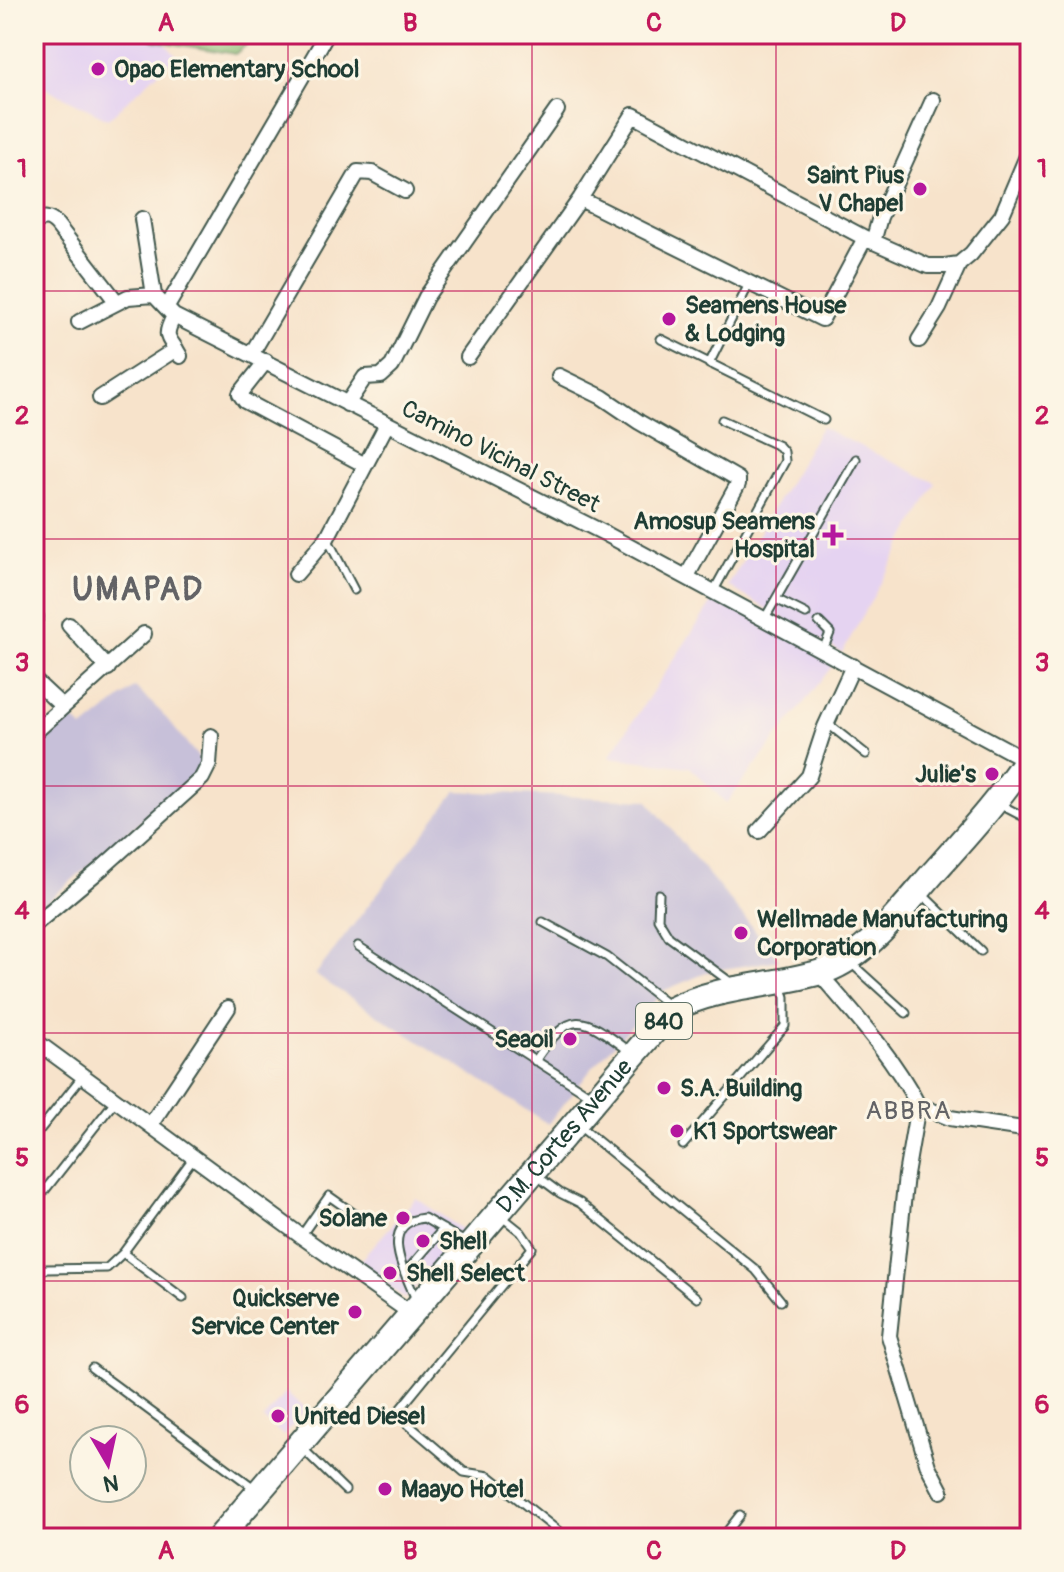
<svg xmlns="http://www.w3.org/2000/svg" width="1064" height="1572" font-family="Pangolin,sans-serif">
  <rect width="100%" height="100%" fill="#fcf5e5"/>
  <filter id="ink" filterUnits="userSpaceOnUse"><feTurbulence type="fractalNoise" baseFrequency=".0125" numOctaves="2"/><feDisplacementMap in="SourceGraphic" scale="16" xChannelSelector="R" yChannelSelector="G"/><feConvolveMatrix kernelMatrix="1 2 1 2 8 2 1 2 1" color-interpolation-filters="sRGB"/></filter>
  <filter id="wash" filterUnits="userSpaceOnUse"><feTurbulence type="fractalNoise" baseFrequency=".006" numOctaves="4" result="noise"/><feDisplacementMap in="SourceGraphic" scale="32" xChannelSelector="R" yChannelSelector="G"/><feGaussianBlur stdDeviation="1.8" result="paint"/><feColorMatrix in="noise" values="0 0 0 0 0 0 0 0 0 0 0 0 0 0 0 0 0 1.4 0 .05"/><feComposite in="paint" operator="in"/></filter>
  <g filter="url(#wash)">
    <rect width="100%" height="100%" fill="#f7e3cb"/>
    <path fill="#e5d3f1" d="M34,34H156L177,55L108,119L34,82Z
      M821,427L936,483L842,653L728,586Z
      M717,595L837,660L726,803L690,767L609,757Z
      M416,1198L463,1230L405,1299L359,1262Z
      M286,1392L306,1409L284,1436L263,1419Z"/>
    <path fill="#c7c0d9" d="M135,687L162,713L203,763L192,777L34,913V743L68,713L83,729Z
      M456,791L647,800L779,960L711,971L665,990L594,1066L548,1124L315,975Z"/>
    <path fill="#8aba73" stroke="#547c54" stroke-width="2" d="M150,34H260L235,54L153,40Z"/>
  </g>
  <g filter="url(#ink)">
    <g fill="none" stroke-linecap="round" stroke-linejoin="round">
      <defs>
        <path id="service" d="M661,339L824,420
          M709,364L749,284
          M327,538L354,590
          M713,592L785,461L784,452L779,446L722,420
          M776,599L806,614
          M765,618L856,459
          M819,622L830,633L823,650
          M827,723L866,754
          M997,803L1030,820
          M34,828L37,825
          M659,894L658,919L669,937L733,984
          M922,894L981,951
          M543,922L607,957L671,1007
          M358,946L594,1098
          M851,963L906,1013
          M535,1061C573,1005 583,1017 632,1053
          M578,1125L756,1270L781,1301
          M34,1137L82,1077
          M683,1145L785,1026V997L781,986
          M537,1176L560,1193L580,1203L697,1298
          M34,1204L115,1101
          M501,1216L521,1232L532,1248L396,1414L464,1472L489,1476L567,1538
          M301,1236L329,1196L356,1215
          M123,1253L183,1298
          M405,1273L443,1229
          M34,1275L46,1269L107,1268L123,1253L194,1157
          M417,1302C407,1276 375,1223 424,1218L465,1242
          M92,1368L254,1488
          M301,1447L345,1490
          M722,1538L740,1515"/>
        <path id="minor" d="M580,199L822,319L865,238
          M142,219L154,295L174,316L606,534L1026,760
          M34,222C44,217 49,217 57,225L116,301
          M873,242L880,217L933,100
          M167,307L327,34
          M174,316C162,339 169,336 180,356
          M79,322L128,297L154,295
          M919,340L939,308L959,264
          M252,353L358,172L372,173L405,191
          M468,357L580,199L633,115L865,238L928,266H945L959,264L971,254L1002,215L1030,149
          M266,361L240,394L245,401L365,465
          M559,376L602,397L639,422L738,479V484L687,576
          M100,398L176,349
          M347,404L365,377L381,376L392,366L426,297L557,110
          M296,574L327,538L387,424
          M34,619L36,617
          M69,625L108,668
          M34,680L63,707
          M34,733L144,634
          M759,831L809,776L825,727L853,666
          M34,925L102,868L202,778L209,764L211,736
          M818,972C854,1014 893,1056 918,1105L950,1118L1030,1130
          M34,1040L301,1236L412,1314
          M918,1105L906,1175L889,1336L928,1466L941,1491
          M151,1124L228,1008"/>
        <g id="trunk">
          <path id="s1" d="M219,1538L673,1009C721,984 777,987 827,970C868,955 906,904 934,872C968,834 1003,796 1030,753"/>
        </g>
      </defs>
      <use href="#service" stroke="#3f564b" stroke-width="11"/>
      <use href="#minor" stroke="#3f564b" stroke-width="18"/>
      <use href="#trunk" stroke="#3f564b" stroke-width="28"/>
      <use href="#service" stroke="#fff" stroke-width="7"/>
      <use href="#minor" stroke="#fff" stroke-width="14"/>
      <use href="#trunk" stroke="#fff" stroke-width="24"/>
    </g>
  </g>
  <path fill="none" stroke="#c2185b" stroke-width="2" stroke-opacity="0.55" d="M288,34V1538M532,34V1538M776,34V1538M34,291H1030M34,539H1030M34,786H1030M34,1033H1030M34,1281H1030"/>
  <g fill="#b5179e" stroke="#fcf5e5" stroke-width="3">
    <circle cx="98" cy="69" r="8"/>
    <circle cx="920" cy="189" r="8"/>
    <circle cx="669" cy="319" r="8"/>
    <path d="M829 523h8v8h8v8h-8v8h-8v-8h-8v-8h8z"/>
    <circle cx="992" cy="774" r="8"/>
    <circle cx="741" cy="933" r="8"/>
    <circle cx="570" cy="1039" r="8"/>
    <circle cx="664" cy="1088" r="8"/>
    <circle cx="677" cy="1131" r="8"/>
    <circle cx="403" cy="1218" r="8"/>
    <circle cx="423" cy="1241" r="8"/>
    <circle cx="390" cy="1273" r="8"/>
    <circle cx="355" cy="1312" r="8"/>
    <circle cx="278" cy="1416" r="8"/>
    <circle cx="385" cy="1489" r="8"/>
  </g>
  <g text-anchor="middle" stroke-width="6" stroke-linejoin="round" paint-order="stroke">
    <rect fill="#fcf5e5" stroke="#617469" stroke-width="2" x="636" y="1003" width="56" height="36" rx="6"/>
    <g font-size="22" font-weight="bold" fill="#1f3d34">
      <text x="664" y="1029">840</text>
    </g>
    <g font-size="24" font-weight="bold" fill="#1f3d34" stroke="#fcf5e5" text-anchor="start">
      <text x="114" y="77">Opao Elementary School</text>
      <text x="904" y="183" text-anchor="end">Saint Pius<tspan x="904" dy="28">V Chapel</tspan></text>
      <text x="685" y="313">Seamens House<tspan x="685" dy="28">&amp; Lodging</tspan></text>
      <text x="815" y="529" text-anchor="end">Amosup Seamens<tspan x="815" dy="28">Hospital</tspan></text>
      <text x="976" y="782" text-anchor="end">Julie's</text>
      <text x="757" y="927">Wellmade Manufacturing<tspan x="757" dy="28">Corporation</tspan></text>
      <text x="554" y="1047" text-anchor="end">Seaoil</text>
      <text x="680" y="1096">S.A. Building</text>
      <text x="693" y="1139">K1 Sportswear</text>
      <text x="387" y="1226" text-anchor="end">Solane</text>
      <text x="439" y="1249">Shell</text>
      <text x="406" y="1281">Shell Select</text>
      <text x="339" y="1306" text-anchor="end">Quickserve<tspan x="339" dy="28">Service Center</tspan></text>
      <text x="294" y="1424">United Diesel</text>
      <text x="401" y="1497">Maayo Hotel</text>
    </g>
    <g font-size="24" fill="#1f3d34" stroke="#fcf5e5">
      <text transform="translate(501 456) rotate(27)" y="8">Camino Vicinal Street</text>
      <text dy="8" stroke="none"><textPath href="#s1" startOffset="530">D.M. Cortes Avenue</textPath></text>
    </g>
    <g font-size="26" letter-spacing="2" fill="#636366" stroke="#fcf5e5">
      <text x="909" y="1119">ABBRA</text>
    </g>
    <g font-size="32" font-weight="bold" letter-spacing="2" fill="#636366" stroke="#fcf5e5">
      <text x="138" y="600">UMAPAD</text>
    </g>
  </g>
  <rect width="1064" height="1572" fill="none" stroke="#fcf5e5" stroke-width="88"/>
  <g transform="translate(108 1464) rotate(171)"><circle r="38" fill="#fcf5e5" stroke="#a4ab9e" stroke-width="2"/>
  <path d="M0-6L14 30L0 20L-14 30Z" fill="#b5179e"/>
  <text y="-12" font-size="22" font-weight="bold" text-anchor="middle" fill="#1f3d34">N</text>
  </g>
  <rect x="44" y="44" width="976" height="1484" fill="none" stroke="#c2185b" stroke-width="3"/>
  <g font-size="26" text-anchor="middle" font-weight="bold" fill="#c2185b">
    <text x="166" y="31">A</text>
    <text x="410" y="31">B</text>
    <text x="654" y="31">C</text>
    <text x="898" y="31">D</text>
    <text x="22" y="177">1</text>
    <text x="1042" y="177">1</text>
    <text x="22" y="424">2</text>
    <text x="1042" y="424">2</text>
    <text x="22" y="671">3</text>
    <text x="1042" y="671">3</text>
    <text x="22" y="919">4</text>
    <text x="1042" y="919">4</text>
    <text x="22" y="1166">5</text>
    <text x="1042" y="1166">5</text>
    <text x="22" y="1413">6</text>
    <text x="1042" y="1413">6</text>
    <text x="166" y="1559">A</text>
    <text x="410" y="1559">B</text>
    <text x="654" y="1559">C</text>
    <text x="898" y="1559">D</text>
  </g>
</svg>
